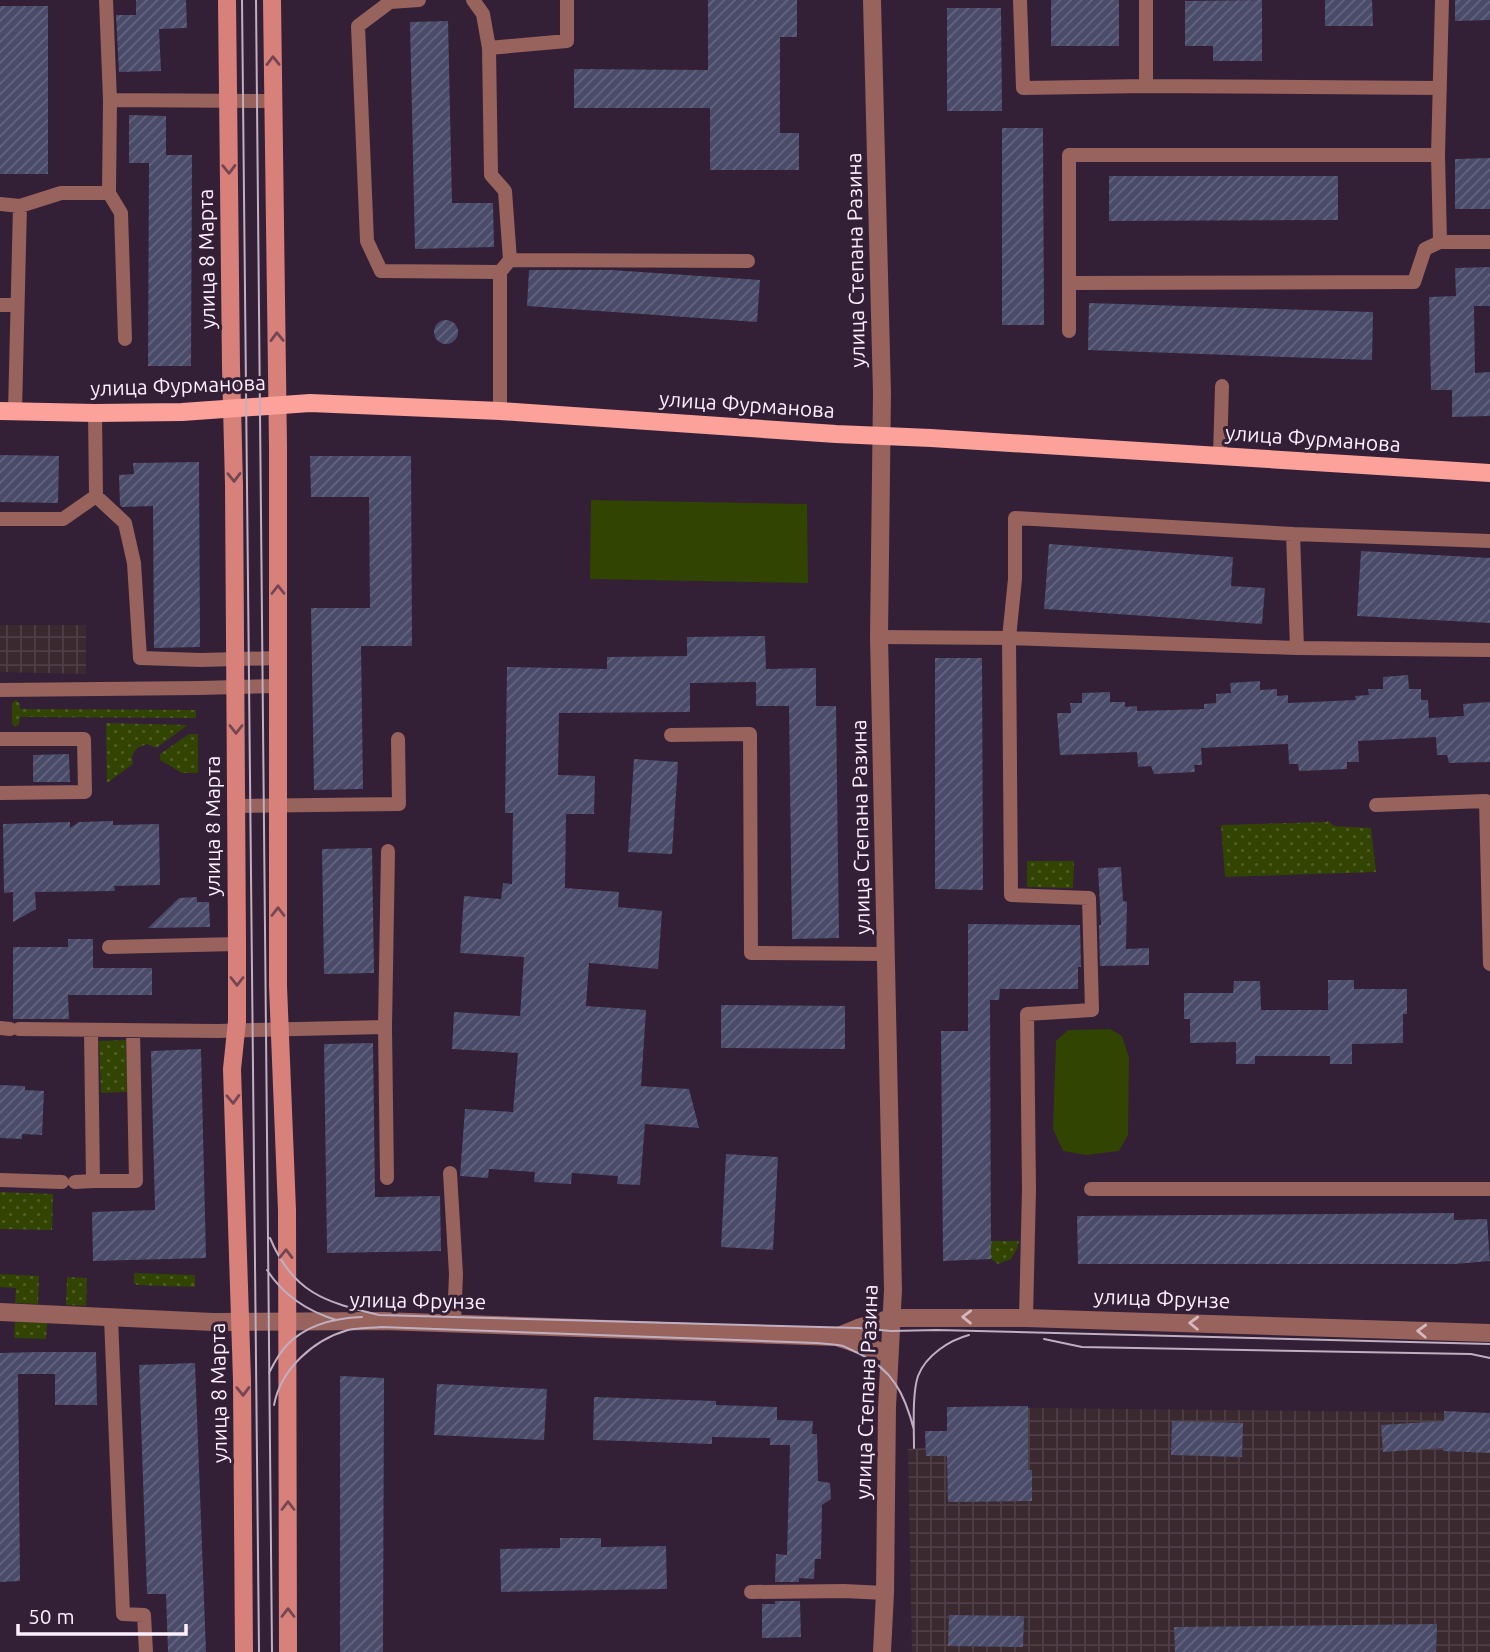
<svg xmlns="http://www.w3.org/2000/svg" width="1490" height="1652" font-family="Ubuntu,sans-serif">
  <defs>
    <pattern id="industrial-grid" width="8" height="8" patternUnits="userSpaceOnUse" patternTransform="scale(1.75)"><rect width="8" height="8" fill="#3b2930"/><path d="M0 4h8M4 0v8" fill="none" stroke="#4e3e45"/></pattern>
    <pattern id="grass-dots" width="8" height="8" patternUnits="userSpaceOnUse" patternTransform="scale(1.75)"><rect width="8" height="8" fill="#324401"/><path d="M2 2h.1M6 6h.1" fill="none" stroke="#515f27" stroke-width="1.8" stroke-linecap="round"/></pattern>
    <pattern id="building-hatch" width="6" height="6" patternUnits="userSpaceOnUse" patternTransform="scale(1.75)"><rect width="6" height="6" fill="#494b69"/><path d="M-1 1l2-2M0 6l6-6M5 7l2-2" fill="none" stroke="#646580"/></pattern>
  </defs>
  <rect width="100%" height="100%" fill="#331f36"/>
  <path fill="url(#industrial-grid)" d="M0,625H86V674L0,672Z
    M947,1407L1490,1413V1652H912L908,1449L926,1448L925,1431H947Z"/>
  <path fill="url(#grass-dots)" d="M16,700L20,704V709L196,710V718L20,717L19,725L15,727L12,724V703Z
    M106,723L188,725L156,748L147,744L137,748L132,756L133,764L107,783Z
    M189,734H198V773H182L160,760V754Z
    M1327,820L1334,826L1371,828L1376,872L1225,877L1221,825L1327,822Z
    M1027,861H1074L1073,888L1027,887Z
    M126,1040L127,1092L101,1093L99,1041Z
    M0,1192L53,1194L52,1230L0,1229Z
    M991,1241H1019L1017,1249L1011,1259L998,1264L991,1259Z
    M134,1273L195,1275V1287L137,1285L134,1283Z
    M0,1274L39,1276L38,1304L15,1303L16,1288L0,1287Z
    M67,1277L87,1278L86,1306L66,1305Z
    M15,1322L47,1323L46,1339L14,1338Z"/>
  <path fill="#324401" d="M591,500L807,504L808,583L590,579Z
    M1110,1029L1122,1036L1129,1058L1128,1135L1119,1151L1086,1155L1063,1151L1053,1129L1056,1041L1068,1030Z"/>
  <path fill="url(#building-hatch)" d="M136,0H186L187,28L159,29L161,71L119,72L116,15H136Z
    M708,0H797V37H780V133H799V170H710V108H574V69L708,70Z
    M1051,0H1119V46H1051Z
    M1262,0V61H1213V46H1185V1Z
    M1325,0H1372L1373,26H1325Z
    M1455,0H1490V20L1455,21Z
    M0,6H48V174H0Z
    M947,8H1001L1002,111H947Z
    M448,21L452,203H493L494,247L415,249L410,22Z
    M129,115L166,116V155H192L191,366H148L149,163H129Z
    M1002,128H1043L1044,325H1002Z
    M1490,158V209H1455V159Z
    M1109,176H1338V220L1109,221Z
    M1490,267V306H1474L1475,373L1490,372V416L1452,417V390H1431L1429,297L1456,296L1455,268Z
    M529,270H611L760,280L757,322L527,306Z
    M1089,303L1373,312L1372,360L1088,350Z
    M434 332a12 12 0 1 1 24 0a12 12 0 1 1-24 0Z
    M0,455L59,456L58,503L0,502Z
    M310,456H411L412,646H361L363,789L314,790L311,608H370L369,497H311Z
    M199,462L200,647L154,648L153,506L122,507L120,505L119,475L134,474L133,463Z
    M1049,544L1233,557L1231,586L1265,588L1262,624L1044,609Z
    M1361,551L1490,558V623L1357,616Z
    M765,636L766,669L816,668V706H836L839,938L792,939L789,706H756V682L690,683V712L559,713L558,775L595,776L594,814H566L565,888L619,892L618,907L662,911L658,969L589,963L586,1006L646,1010L641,1086L689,1089L699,1128L645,1124L640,1185L617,1184L618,1176L572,1173L571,1184L534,1182L535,1172L489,1169L488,1178L460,1176L465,1109L513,1112L518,1053L452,1049L454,1012L520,1016L524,957L460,953L464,896L501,899L503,883L512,884L513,813H505L507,667L607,669V657L687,656V637Z
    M935,658H982L983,890L935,889Z
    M1408,675L1409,689H1421V700H1428L1429,718L1464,716L1463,704L1490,702V762L1449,763L1447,755H1437L1436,737L1358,741L1359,762H1347V769L1299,771L1298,764H1289L1288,744L1201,748L1202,765H1194L1195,772L1175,773L1154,774L1151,766L1138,767L1137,752L1060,755L1057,713H1071L1070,703H1082V693L1110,692V702H1125V707L1137,706V711L1204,709V704L1216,703V694L1231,693L1230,683L1260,681V690L1277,689V696L1288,695V703L1356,700L1355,696L1369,695L1368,689H1383V677Z
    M69,754L70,782H33V755Z
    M634,759L678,762L672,854L628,852Z
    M113,821V825L159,824L160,885L114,886L115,891L35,892L36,909L13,922V892L4,893L3,824L70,822V828L79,822Z
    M372,848L374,973L324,974L322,849Z
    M1121,867L1123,901L1127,902L1126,949L1149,948V965L1100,966L1099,925H1101L1098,868Z
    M197,897V902H209L210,927L148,928L179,898Z
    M968,924L1080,925L1081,967H1078V989H1000L999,1000H990L991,1259L943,1261L941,1031H968Z
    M68,939H93V968H152V995H68L69,1019H13V947H68Z
    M1328,980H1354V989H1407V1014H1403V1043L1352,1044V1064H1330V1056H1255V1064H1236V1042L1190,1043V1019H1184V993H1233L1234,981H1260L1261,1010H1328Z
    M721,1005L845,1006V1049L721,1048Z
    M373,1043L375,1197L440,1196L441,1251L327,1253L324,1044Z
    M201,1049L206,1258L93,1261L92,1212L155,1210L151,1051Z
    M0,1085L25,1086V1090L44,1091L42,1135L22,1134V1139L0,1138Z
    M726,1154L778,1157L773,1250L721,1247Z
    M1454,1213V1220L1487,1219L1490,1261L1455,1264H1078L1077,1216Z
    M38,1352H96L97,1405H55V1374H18L20,1581L0,1582V1353Z
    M195,1363L206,1652H168L166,1594H147L139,1365Z
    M340,1376L384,1378L383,1652H340Z
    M437,1384L547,1389L544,1440L434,1435Z
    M594,1397L716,1401V1405L777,1407V1420L813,1421L812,1434H817L818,1481L830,1483L831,1499L822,1505L821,1559H815L814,1579L799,1578V1582H775L776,1554L787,1555L790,1445H770V1438L712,1437V1444L593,1440Z
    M1028,1406V1470H1032V1501L948,1502L947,1456H926L925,1431H947V1407Z
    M1444,1411L1490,1413V1453L1443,1451V1448L1383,1452L1381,1425L1444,1421Z
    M1172,1421L1243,1423L1242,1457L1171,1455Z
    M560,1538H601V1547L666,1546L667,1589L501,1592L500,1549L560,1548Z
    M775,1601H800L801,1637L762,1638V1604H775Z
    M949,1615L1024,1616L1023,1647L948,1646Z
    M1437,1624L1436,1652H1175L1174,1627Z"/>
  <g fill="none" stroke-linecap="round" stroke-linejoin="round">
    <path stroke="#98625d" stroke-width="14" d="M106,0L110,100L109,193
      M419,0L390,2L358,26L367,241L381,271L500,272L510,260L505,191L491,175L489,48L483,14L473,0
      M1020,0L1023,88L1146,86
      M1146,0V86L1440,88
      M489,48L567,41V0
      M110,100L274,101
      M0,204L20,206L61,193H109L121,213L125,339
      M1440,242L1438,155L1442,0
      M510,260L748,261
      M1069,283L1414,282L1425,249L1440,242H1490
      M0,305H17
      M1069,331V155H1438
      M15,411L20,206
      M500,411V272
      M95,413L96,496
      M1220,456L1222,386
      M1015,518L1293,534L1297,648L1009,638L1015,579Z
      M0,519H63L96,496L125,523L134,563L140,658L201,660L279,658
      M1293,534L1490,541
      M879,637L1009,638L1011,895L1089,898L1092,1010L1027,1014L1029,1189L1026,1318
      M1297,648L1490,650
      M0,690L199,688L278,686
      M671,735L750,734L751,953L887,954
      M0,739H84L85,792L0,793
      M1376,805L1486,801L1490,964
      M236,806L399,804L398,739
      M109,947L237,944
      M385,1027L387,1178
      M0,1028L10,1029
      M19,1029L217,1031L385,1027L388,851
      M450,1173L456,1274L454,1324
      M0,1180L62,1182
      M93,1181H136L133,1031
      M75,1182L93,1181L91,1031
      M1091,1189H1490
      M111,1318L123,1614L144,1615L146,1652
      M751,1592L844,1591L885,1593"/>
    <path stroke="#98625d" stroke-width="18" d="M0,1312L213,1322L383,1321L836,1337L889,1354
      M836,1337L858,1328L892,1318"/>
    <path stroke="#98625d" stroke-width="18" d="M872,0L882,393L879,637L893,1290L887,1407L885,1593L882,1652
      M892,1318H1026L1490,1333"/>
    <path stroke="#d8817b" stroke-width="18" d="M227,0L231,367L234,485L237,944V1021L232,1069L242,1380L244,1652
      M272,0L278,447V986L287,1210L288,1652"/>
    <path stroke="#fca29b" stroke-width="18" d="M0,411L95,413L182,412L310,403L500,411L836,434L931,438L1490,473"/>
    <path stroke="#bfafc0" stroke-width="2" d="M242,0L259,1652
      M256,0L272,1652
      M270,1238C293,1293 325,1302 379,1315L858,1328L891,1331L937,1330L1490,1344
      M267,1270C283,1295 307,1311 336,1320
      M1044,1339L1082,1347L1471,1354L1490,1358
      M269,1373C274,1363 279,1353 287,1345C307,1324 335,1318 362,1317
      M274,1405C281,1369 313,1340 348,1330C359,1328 371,1328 381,1327L816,1343C825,1344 834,1344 843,1346C848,1348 853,1351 858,1353C893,1369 905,1395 914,1430
      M914,1448C914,1428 912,1394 918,1376C926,1355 950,1340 969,1335"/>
  </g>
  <defs><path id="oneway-chevron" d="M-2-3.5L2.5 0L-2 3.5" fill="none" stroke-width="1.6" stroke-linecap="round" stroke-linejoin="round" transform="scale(1.75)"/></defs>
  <g stroke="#754652">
    <use href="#oneway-chevron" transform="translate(273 61) rotate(-91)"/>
    <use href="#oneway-chevron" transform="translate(229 169) rotate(89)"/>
    <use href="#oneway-chevron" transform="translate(277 337) rotate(-91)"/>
    <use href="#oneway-chevron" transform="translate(234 477) rotate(89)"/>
    <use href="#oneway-chevron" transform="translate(278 590) rotate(-90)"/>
    <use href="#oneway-chevron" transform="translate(236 729) rotate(90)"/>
    <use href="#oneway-chevron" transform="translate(278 912) rotate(-90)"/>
    <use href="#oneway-chevron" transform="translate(237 981) rotate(90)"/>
    <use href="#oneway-chevron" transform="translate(233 1099) rotate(88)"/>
    <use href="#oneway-chevron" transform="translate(286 1254) rotate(-89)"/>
    <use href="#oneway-chevron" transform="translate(243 1391) rotate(89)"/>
    <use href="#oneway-chevron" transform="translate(288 1506) rotate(-90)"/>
    <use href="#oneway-chevron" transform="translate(288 1613) rotate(-90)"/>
  </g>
  <g stroke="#d5b7be">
    <use href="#oneway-chevron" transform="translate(967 1317) rotate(-179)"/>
    <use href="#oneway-chevron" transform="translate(1194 1323) rotate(-178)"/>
    <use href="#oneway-chevron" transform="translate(1422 1331) rotate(-178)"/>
  </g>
  <g text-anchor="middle" stroke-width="6" stroke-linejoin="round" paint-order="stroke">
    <g font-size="21" fill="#fdeffe" stroke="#331f36">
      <text transform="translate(207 259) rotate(-91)" y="7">улица 8 Марта</text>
      <text transform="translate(856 260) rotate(-91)" y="7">улица Степана Разина</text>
      <text transform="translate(178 386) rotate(-2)" y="7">улица Фурманова</text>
      <text transform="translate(747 405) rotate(4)" y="7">улица Фурманова</text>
      <text transform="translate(1313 439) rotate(4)" y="7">улица Фурманова</text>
      <text transform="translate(213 826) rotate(-90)" y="7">улица 8 Марта</text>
      <text transform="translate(861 827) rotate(-91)" y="7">улица Степана Разина</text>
      <text transform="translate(1162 1299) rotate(2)" y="7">улица Фрунзе</text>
      <text transform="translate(418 1301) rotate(1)" y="7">улица Фрунзе</text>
      <text transform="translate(867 1392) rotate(-88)" y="7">улица Степана Разина</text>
      <text transform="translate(219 1393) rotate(-91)" y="7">улица 8 Марта</text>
    </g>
  </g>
  <path d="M18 1624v10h168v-10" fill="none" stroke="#fdeffe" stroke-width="3.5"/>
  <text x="28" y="1624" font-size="21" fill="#fdeffe" stroke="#331f36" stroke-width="5" paint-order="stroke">50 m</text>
</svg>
